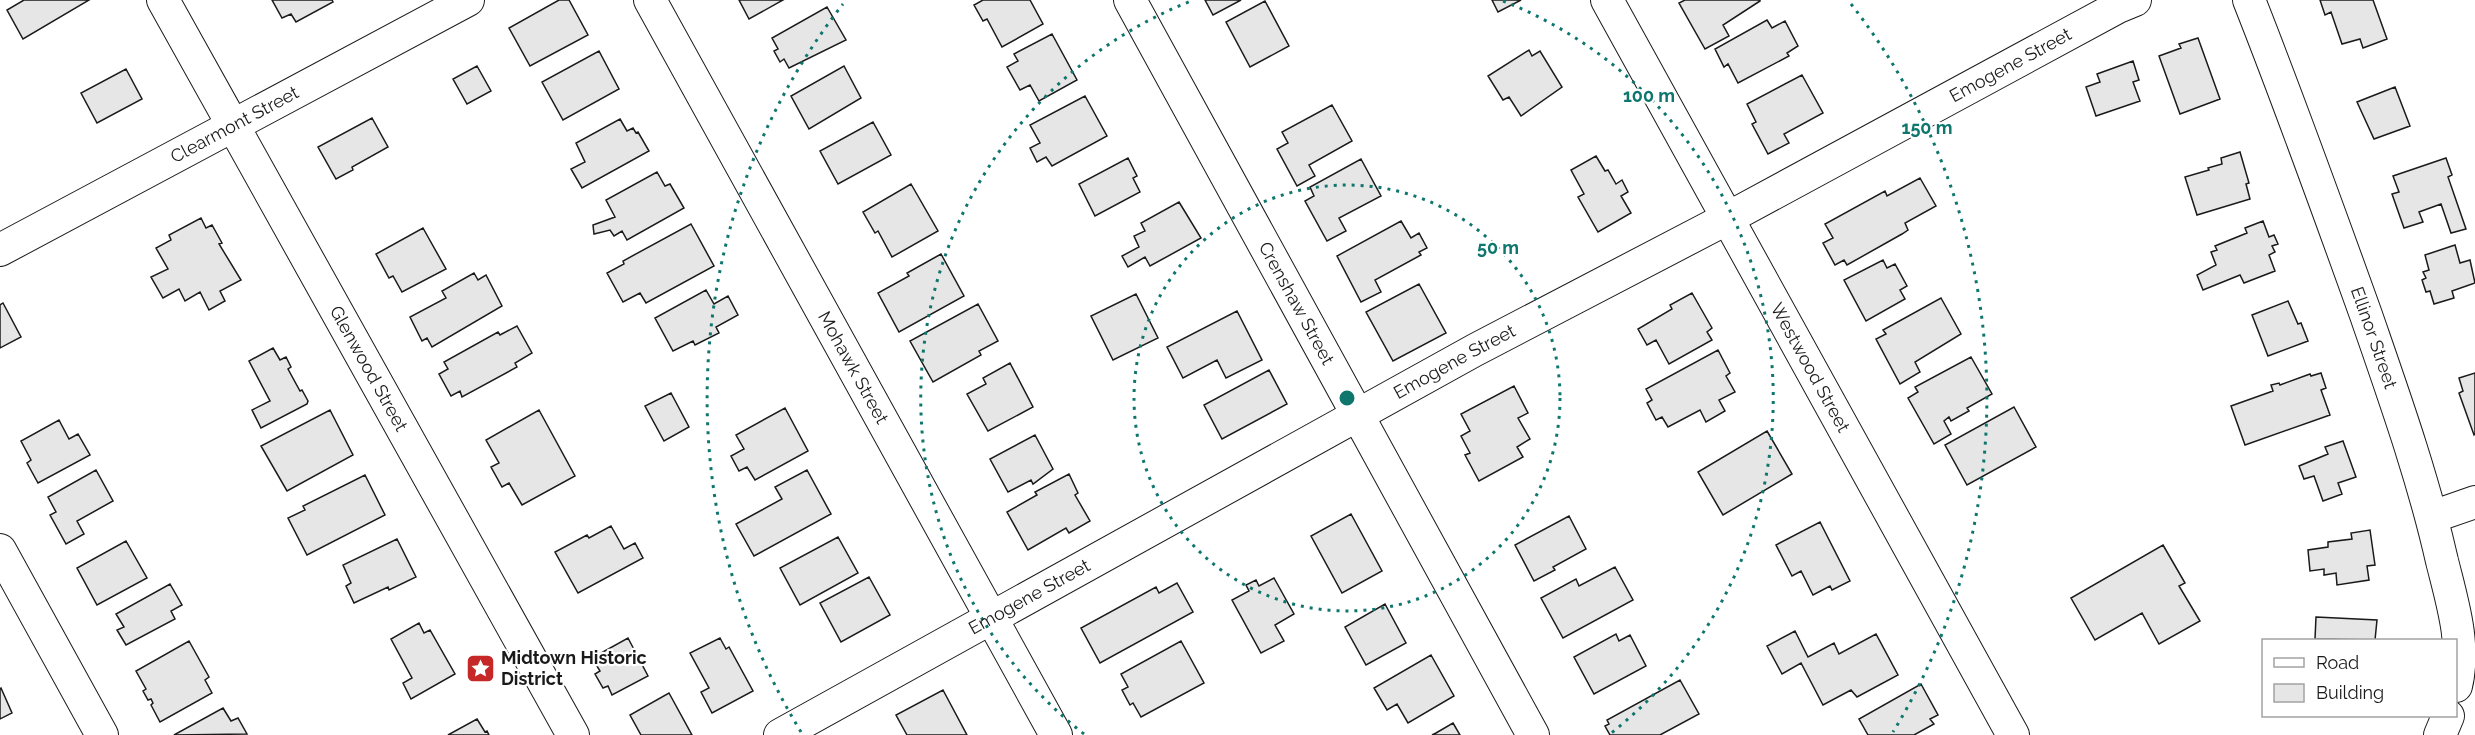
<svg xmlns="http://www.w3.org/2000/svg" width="2475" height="735" font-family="Raleway,sans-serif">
  <rect width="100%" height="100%" fill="#fff"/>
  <path fill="#e6e6e6" stroke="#1a1a1a" stroke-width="1.5" d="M24,0H89L23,39L7,10Z
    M272,0H332L333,2L296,22L291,14L282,18Z
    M559,0H569L588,35L530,66L509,28Z
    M739,0H783L749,19Z
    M983,0H1030L1043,24L1002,47L987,19L983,21L974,5Z
    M1205,0H1241L1213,15Z
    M1492,0H1521L1498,12Z
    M1685,0H1760V1L1723,25L1729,36L1705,49L1679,3Z
    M2320,0H2373L2387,39L2363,48L2360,39L2342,44L2331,12L2325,15Z
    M1265,1L1289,46L1250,67L1226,22Z
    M827,7L846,40L789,68L784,59L780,62L774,51L778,49L772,38Z
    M1767,20L1772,28L1785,21L1798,46L1787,53L1789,56L1738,83L1728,64L1724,67L1715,49Z
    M1052,34L1077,80L1039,101L1030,85L1020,90L1007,67L1018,61L1014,54Z
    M2198,38L2220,99L2180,114L2159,56L2181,48L2179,44Z
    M1529,50L1532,56L1540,51L1562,87L1521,116L1509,97L1503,100L1488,76Z
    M599,51L619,89L563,120L542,82Z
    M2133,61L2139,80L2133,82L2140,101L2096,116L2086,87L2100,82L2097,74Z
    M477,66L491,91L467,104L453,79Z
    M844,66L861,98L809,129L791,96Z
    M126,69L142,99L97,123L81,93Z
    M1802,75L1823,113L1784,134L1789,143L1768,154L1752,124L1756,122L1747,104Z
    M2395,87L2410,126L2374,139L2357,102Z
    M1085,96L1107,136L1052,166L1046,157L1037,162L1030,148L1040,143L1030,125Z
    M1332,105L1352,141L1309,165L1315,176L1297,186L1277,149L1288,143L1282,132Z
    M372,118L388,147L352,167L353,170L336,179L318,147Z
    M620,119L627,131L633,128L636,133L638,132L649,151L582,188L571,169L585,162L576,143Z
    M873,122L891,155L838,184L820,151Z
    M2240,152L2249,183L2246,184L2250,199L2197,215L2185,177L2209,170L2208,168L2222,164L2221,158Z
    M1596,156L1605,171L1608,170L1616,184L1622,180L1628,192L1621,196L1631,213L1598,232L1578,197L1584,194L1571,170Z
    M1128,158L1137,176L1133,178L1140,192L1095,216L1079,184Z
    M2446,158L2452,175L2448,177L2466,229L2451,233L2441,204L2419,212L2423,222L2404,228L2392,194L2399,192L2393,176Z
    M1361,159L1381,196L1339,218L1346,231L1327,241L1305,201L1314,196L1310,187Z
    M657,172L665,186L670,184L684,208L627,240L622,231L614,236L610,230L594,234L593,225L615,217L606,200Z
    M1920,178L1936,206L1905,223L1908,230L1902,234L1847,265L1844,260L1835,265L1823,243L1833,238L1825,224L1885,191L1887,196Z
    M911,184L938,231L892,257L878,231L875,233L863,212Z
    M1179,202L1201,238L1150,266L1145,257L1128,267L1122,256L1139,247L1134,236L1145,231L1141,223Z
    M201,218L206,228L212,225L222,243L219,244L241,280L220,291L225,301L209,310L200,292L185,301L179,289L163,298L151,277L168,269L156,248L171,240L169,235Z
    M1401,221L1411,238L1419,233L1427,248L1419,252L1421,255L1375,280L1381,292L1361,302L1337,256Z
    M2263,221L2269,237L2274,235L2278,244L2272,246L2275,252L2269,255L2275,271L2244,283L2240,275L2203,290L2197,275L2216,265L2211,252L2217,250L2215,246L2247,233L2245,228Z
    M691,224L714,266L646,303L640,293L623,302L607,273L624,264L623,261Z
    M423,228L446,269L402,292L393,276L389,278L376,254Z
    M2455,245L2460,263L2470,260L2475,283L2452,291L2454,298L2434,304L2430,291L2426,292L2422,280L2426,278L2423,272L2429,270L2425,255Z
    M941,254L964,296L899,332L878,293L909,276L907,273Z
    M1883,260L1887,268L1895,264L1907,286L1900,290L1905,299L1866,321L1844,280Z
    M474,273L478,280L486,275L502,306L432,347L427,338L422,341L410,317L446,298L442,291Z
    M1419,284L1446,333L1393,361L1366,312Z
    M706,290L714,304L728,296L738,315L716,327L719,333L695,345L693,341L673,351L655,318Z
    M1692,293L1712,328L1707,332L1712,340L1669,364L1656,340L1647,345L1638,329L1672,309L1670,305Z
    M1136,294L1158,338L1113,360L1091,316Z
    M1941,298L1961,334L1915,362L1920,372L1900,384L1876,339L1886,334L1883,330Z
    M2288,301L2298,324L2301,323L2308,341L2268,356L2252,315Z
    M3,303L21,337L0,348V305Z
    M978,304L998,341L979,351L981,355L933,382L910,341Z
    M1237,311L1262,360L1226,378L1217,360L1183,378L1167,347Z
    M517,326L532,353L515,363L517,367L462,397L460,391L451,396L439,374L448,369L444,362L498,332L500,335Z
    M273,348L280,360L286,357L291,367L288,369L300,391L302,390L308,401L307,404L261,428L252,410L270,401L249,361Z
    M1718,350L1730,373L1726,376L1735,392L1719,400L1725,411L1706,422L1700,410L1668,427L1662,417L1656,420L1647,403L1652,400L1646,389Z
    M1971,357L1992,394L1967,408L1969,411L1951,421L1949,417L1944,421L1951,434L1934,444L1908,398L1918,392L1915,387Z
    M1010,363L1033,407L988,431L967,394L986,384L983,378Z
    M1269,370L1287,404L1222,439L1204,405Z
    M2321,373L2326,388L2321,390L2330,415L2245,445L2231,406L2273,391L2271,385L2279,383L2280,385L2310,374L2311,376Z
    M2475,373V434L2474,435L2459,393L2463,391L2459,378Z
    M1514,386L1528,413L1518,418L1530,439L1517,447L1523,457L1479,481L1465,455L1470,453L1461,436L1470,431L1461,414Z
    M671,393L689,427L664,441L645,406Z
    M2014,407L2036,447L1967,485L1945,445Z
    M785,408L808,451L755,480L747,467L739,471L731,456L744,449L736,435Z
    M330,410L353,455L287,491L261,446Z
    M539,410L575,476L522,505L509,483L502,487L491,467L499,463L486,440Z
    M59,420L69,439L78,434L90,455L38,483L27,463L31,460L21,441Z
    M1767,431L1792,474L1723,515L1698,472Z
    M1035,435L1053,469L1033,484L1031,480L1008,492L990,459Z
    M2343,441L2356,477L2338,483L2342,494L2323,501L2314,476L2304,479L2299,466L2328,454L2325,447Z
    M96,470L113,501L77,521L84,534L66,544L50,515L56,512L48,497Z
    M807,470L831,514L754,556L736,524L782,499L775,487Z
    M1069,474L1078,493L1075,495L1090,521L1069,533L1066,528L1028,550L1007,512L1037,495L1035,492Z
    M365,475L385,515L307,555L288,518L305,510L303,506Z
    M1351,514L1382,571L1342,593L1311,536Z
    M1569,516L1586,549L1553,567L1555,570L1534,581L1515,545Z
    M1820,522L1850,581L1832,590L1830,586L1813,595L1801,571L1792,576L1776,545Z
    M611,526L624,549L635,543L643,558L578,593L555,552L587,535L589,538Z
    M2370,530L2375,565L2367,566L2369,580L2337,585L2336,573L2324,575V569L2310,571L2308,550L2328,547V542L2352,539L2351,533Z
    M838,537L858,573L800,605L780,568Z
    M397,539L416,577L389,590L388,587L354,603L346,586L351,583L343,565Z
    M126,541L147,578L97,605L77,568Z
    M2163,545L2185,583L2179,586L2200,621L2159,644L2142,613L2095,640L2071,598Z
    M1615,567L1633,600L1563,638L1541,598L1576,579L1579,586Z
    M869,577L890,615L841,642L820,603Z
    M1274,578L1294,614L1275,625L1284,641L1261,653L1232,600L1249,591L1246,585L1256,580L1259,586Z
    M1177,583L1193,612L1100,663L1081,628L1156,587L1159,593Z
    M170,584L182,605L171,611L175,619L126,645L117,630L124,627L116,614Z
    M1385,604L1406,643L1366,665L1345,627Z
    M2316,617L2377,620L2375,640L2315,639Z
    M419,623L424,633L430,630L455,674L411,699L403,683L412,678L391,639Z
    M1795,631L1808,657L1834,643L1839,654L1876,634L1898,675L1857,697L1851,690L1823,705L1801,663L1782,674L1767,646Z
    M1616,634L1619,641L1630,635L1646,666L1594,694L1574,657Z
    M628,638L648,676L612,695L608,686L603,688L595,674L600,671L592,658Z
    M720,638L726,649L729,647L753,691L712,713L701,692L709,688L690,653Z
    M189,641L209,677L205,680L212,693L160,722L151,705L153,703L151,699L148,700L143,691L146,689L136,671Z
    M1181,641L1204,683L1141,717L1133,703L1130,705L1122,690L1128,687L1121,674Z
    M1431,655L1454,696L1408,723L1397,704L1387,710L1374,688Z
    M1680,680L1699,714L1660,735H1610L1605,726L1609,724L1607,720Z
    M1921,684L1938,715L1930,719L1934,724L1914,735H1868L1859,719Z
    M1,688L12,713L0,719V689Z
    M943,690L967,735H907L896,715Z
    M669,693L692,735H641L630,715Z
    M223,708L231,721L238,718L247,734L174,735Z
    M477,719L485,732L487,731L489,735H448Z
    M1453,723L1460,735H1432L1436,733Z"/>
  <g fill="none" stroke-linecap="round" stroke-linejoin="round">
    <defs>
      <g id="minor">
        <path id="s1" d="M163,0L573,735"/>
        <path id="s2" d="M650,0L1056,735"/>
        <path id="s3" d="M1130,0L1533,735"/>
        <path id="s4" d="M1607,0L2013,735"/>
        <path id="s5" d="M2249,0C2290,104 2328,209 2366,315C2394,396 2423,477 2442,561C2452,601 2466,645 2456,686"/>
        <path id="s6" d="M0,250L468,0"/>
        <path d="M2432,517L2475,502"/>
        <path d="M0,550L102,735"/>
        <path id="s7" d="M780,735L1475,350L1728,218L2118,7L2135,0"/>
        <path d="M2440,735L2448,716"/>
      </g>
    </defs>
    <use href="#minor" stroke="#1a1a1a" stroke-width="34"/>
    <use href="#minor" stroke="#fff" stroke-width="32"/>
  </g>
  <g fill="none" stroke="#0f766e" stroke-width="3" stroke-dasharray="3 6">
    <circle cx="1347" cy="398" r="213"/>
    <path d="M1084 734A427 427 0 0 1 1191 1M1503 1A427 427 0 0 1 1610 734"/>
    <path d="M801 732A640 640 0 0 1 843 4M1851 4A640 640 0 0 1 1893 732"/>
  </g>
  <defs>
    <symbol id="sight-square" viewBox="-11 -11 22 22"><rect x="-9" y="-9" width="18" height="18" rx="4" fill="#c62828" stroke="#fff"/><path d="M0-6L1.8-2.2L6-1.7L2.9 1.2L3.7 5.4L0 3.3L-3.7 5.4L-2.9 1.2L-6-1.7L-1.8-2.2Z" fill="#fff"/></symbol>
  </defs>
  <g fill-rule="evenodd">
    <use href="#sight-square" x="464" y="652" width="33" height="33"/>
  </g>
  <g text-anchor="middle" stroke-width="4.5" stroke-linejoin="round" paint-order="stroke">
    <g font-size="18" fill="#1a1a1a" stroke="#fff">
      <text dy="6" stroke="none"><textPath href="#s7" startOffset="1401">Emogene Street</textPath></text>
      <text dy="6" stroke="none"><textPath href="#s6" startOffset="266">Clearmont Street</textPath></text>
      <text dy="6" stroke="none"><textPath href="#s3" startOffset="346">Crenshaw Street</textPath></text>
      <text dy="6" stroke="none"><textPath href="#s5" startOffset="360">Ellinor Street</textPath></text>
      <text dy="6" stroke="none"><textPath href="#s7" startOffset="771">Emogene Street</textPath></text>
      <text dy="6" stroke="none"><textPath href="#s2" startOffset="420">Mohawk Street</textPath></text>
      <text dy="6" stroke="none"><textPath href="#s1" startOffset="422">Glenwood Street</textPath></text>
      <text dy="6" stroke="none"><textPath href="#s4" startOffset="420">Westwood Street</textPath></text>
      <text dy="6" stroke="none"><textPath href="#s7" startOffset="285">Emogene Street</textPath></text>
    </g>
    <g font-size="18" font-weight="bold" fill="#1a1a1a" stroke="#fff" text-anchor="start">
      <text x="501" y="664">Midtown Historic<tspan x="501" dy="21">District</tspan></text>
    </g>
  </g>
  <circle cx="1347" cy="398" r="9" fill="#0f766e" stroke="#fff" stroke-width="3"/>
  <g font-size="18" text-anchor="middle" font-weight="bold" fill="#0f766e" stroke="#fff" stroke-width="4.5" stroke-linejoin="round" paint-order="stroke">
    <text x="1649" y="102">100 m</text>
    <text x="1927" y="134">150 m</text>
    <text x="1498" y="254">50 m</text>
  </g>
  <rect x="2262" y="639" width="195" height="78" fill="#ffffff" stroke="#a3a3a3" stroke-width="1.5"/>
  <rect x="2274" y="658" width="30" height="9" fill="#ffffff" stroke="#a3a3a3" stroke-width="1.5"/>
  <text x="2316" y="669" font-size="18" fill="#1a1a1a">Road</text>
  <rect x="2274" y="684" width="30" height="18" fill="#e6e6e6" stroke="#a3a3a3" stroke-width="1.5"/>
  <text x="2316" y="699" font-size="18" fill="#1a1a1a">Building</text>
</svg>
